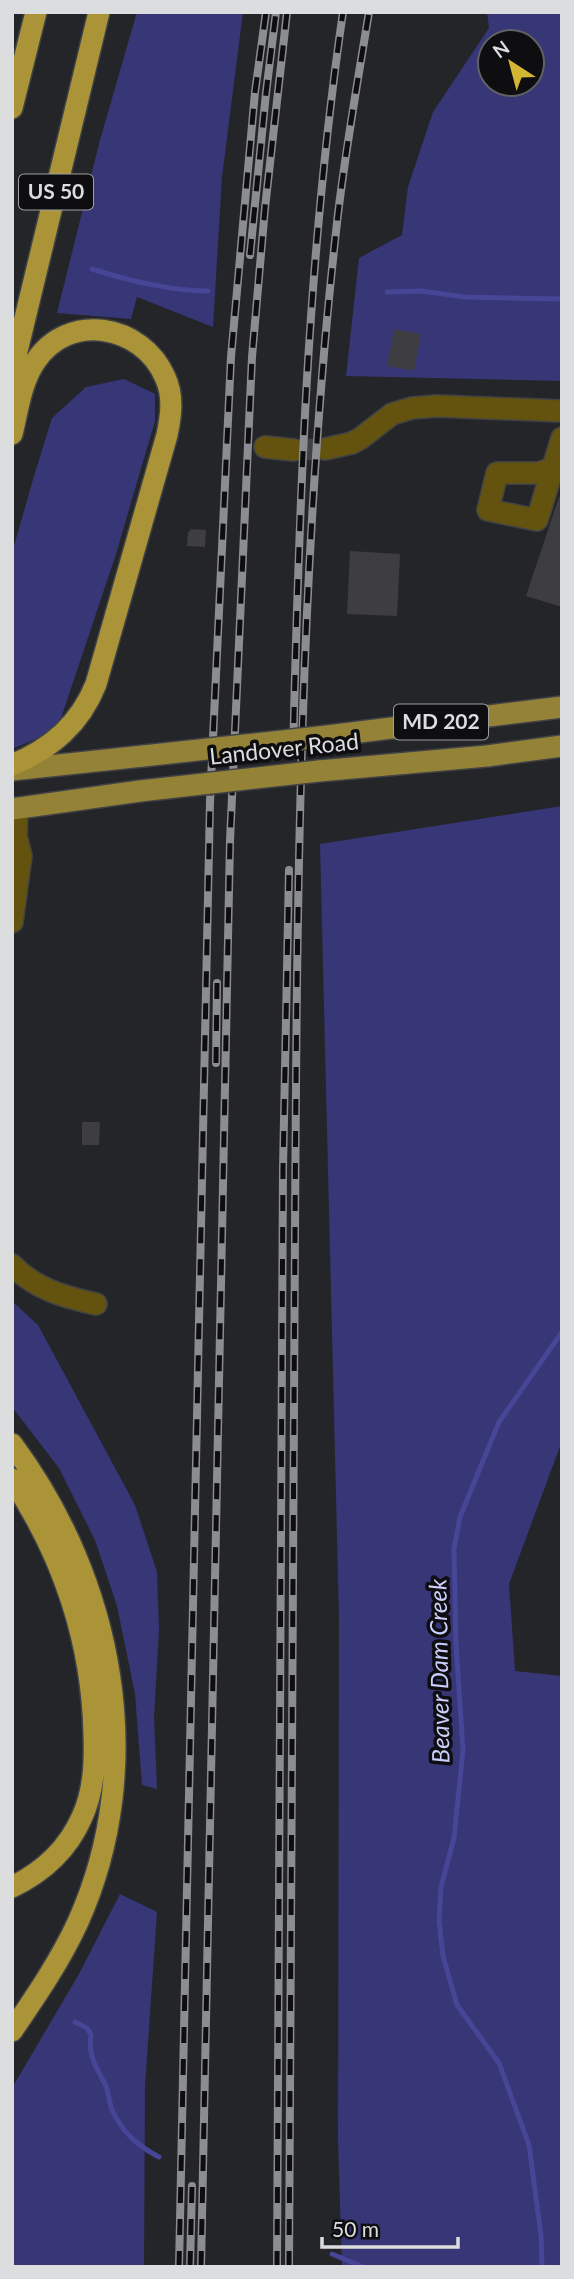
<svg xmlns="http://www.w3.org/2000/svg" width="574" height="2279" font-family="Lato,sans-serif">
  <rect width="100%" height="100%" fill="#242529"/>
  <path fill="#373677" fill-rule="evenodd" d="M137,12H243L222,177L213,327L137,297L131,319L57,313L100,140Z
    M487,12H562V381L346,376L359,258L402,235L408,187L433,112L489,28ZM490,42H532V84H490Z
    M124,379L155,394V421L116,554L57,730L12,749V553L34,476L52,418L86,387Z
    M562,806V1441L509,1584L515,1671L562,1676V2267H342L338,2140L339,1618L320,844Z
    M12,1301L38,1325L135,1505L157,1572L159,1630L154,1717L157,1789L142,1785L135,1694L117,1606L95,1540L59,1468L12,1407Z
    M120,1894L157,1912L145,2086L144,2267H12V2088L79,1974Z"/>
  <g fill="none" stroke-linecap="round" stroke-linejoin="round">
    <path stroke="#474596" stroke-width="5" d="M92,269C126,280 172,291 208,291
      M387,292L421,291L465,297L562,299
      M75,2022L87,2028L91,2035C88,2057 96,2066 106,2086C109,2094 109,2104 113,2112C124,2134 138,2146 159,2157
      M332,2254L363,2267
      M542,2267L541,2235L529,2145L499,2063L457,2005L443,1956L439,1921L441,1887L454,1838L463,1750L456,1644L454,1549L460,1517L499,1422L562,1332"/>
  </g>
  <path fill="#3d3d42" d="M394,329L421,334L414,371L387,366Z
    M559,497L562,498V607L526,596Z
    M190,529L206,530L205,547L187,546L188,531L190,532Z
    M350,551L400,554L397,616L347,614Z
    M82,1122H100L99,1145H82Z"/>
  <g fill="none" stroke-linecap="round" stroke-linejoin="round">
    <path stroke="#404144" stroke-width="21" stroke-dasharray="21 10" stroke-linecap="butt" d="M294,450L325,449"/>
    <defs>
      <path id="minor" d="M265,447L294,450
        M325,449L352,443L361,438L392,414L412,408L437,406L562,411
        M553,468L539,473H497L488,510L537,520L562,438
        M12,922L21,856L16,836L17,808
        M12,1265C35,1289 64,1297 96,1304"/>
      <path id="major" d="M319,737L562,707
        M12,770L143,756
        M319,771L487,756L562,746
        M12,809L140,791"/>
      <path id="highway" d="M12,108L36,12
        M12,372L99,12
        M12,434C18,410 21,383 35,362C68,311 142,324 165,377C174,396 171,416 167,435L96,684C80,724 52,748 12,765
        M12,1444C113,1580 149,1764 78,1922C60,1961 36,1996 12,2031
        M12,1479C63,1555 92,1642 94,1734C95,1762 94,1791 82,1817C68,1849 43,1872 12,1887"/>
    </defs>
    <use href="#minor" stroke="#414246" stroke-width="24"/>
    <use href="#major" stroke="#414246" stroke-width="24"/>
    <use href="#highway" stroke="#414246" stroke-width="24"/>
    <use href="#minor" stroke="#63530e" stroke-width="21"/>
    <use href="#major" stroke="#948237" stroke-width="21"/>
    <use href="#highway" stroke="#aa9437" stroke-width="21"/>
    <defs>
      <path id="rail" d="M250,255L266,93L276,12
        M293,755C299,506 307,259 343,12
        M216,1063L217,983
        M179,2267L210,802L231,357L255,92L266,12
        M190,2267L192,2186
        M201,2267L230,841L252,357L265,208L287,12
        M277,2267L283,1169L289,870
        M289,2267C291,1923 293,1578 295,1234C297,894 299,552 338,214C346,147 358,79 369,12"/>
    </defs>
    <use href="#rail" stroke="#8c8d90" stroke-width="8"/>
    <use href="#rail" stroke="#0e0e10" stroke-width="5" stroke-dasharray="16" stroke-linecap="butt"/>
    <defs>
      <path id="major-bridge" d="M143,756L319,737
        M140,791L319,771"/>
    </defs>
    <use href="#major-bridge" stroke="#414246" stroke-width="24" stroke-linecap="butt"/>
    <use href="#major-bridge" stroke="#948237" stroke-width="21"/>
  </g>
  <g text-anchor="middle" stroke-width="7" stroke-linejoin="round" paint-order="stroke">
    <g fill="#0e0e10" stroke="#9e9fa1" stroke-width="2">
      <rect x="19" y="174.5" width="74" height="35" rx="5"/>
      <rect x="394" y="704.5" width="94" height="35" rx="5"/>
    </g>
    <g font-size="21" font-weight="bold" fill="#dcdddf">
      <text x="56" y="199">US 50</text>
      <text x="441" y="729">MD 202</text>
    </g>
    <g font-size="23" fill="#dcdddf" stroke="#0e0e10">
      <text transform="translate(284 749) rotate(-6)" y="8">Landover Road</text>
    </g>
    <g font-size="24" font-style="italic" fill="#cacefc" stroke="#0e0e10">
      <text transform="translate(440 1671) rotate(-91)" y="8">Beaver Dam Creek</text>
    </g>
  </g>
  <rect width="574" height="2279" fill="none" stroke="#dcdddf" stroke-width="28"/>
  <g transform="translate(511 63) rotate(324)"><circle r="33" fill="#0e0e10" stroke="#606163" stroke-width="2"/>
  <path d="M0-5L12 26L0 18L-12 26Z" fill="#d4b635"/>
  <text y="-10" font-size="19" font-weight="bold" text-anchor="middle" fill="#dcdddf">N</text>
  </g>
  <path d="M322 2237v10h136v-10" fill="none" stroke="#dcdddf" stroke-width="3.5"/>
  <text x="332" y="2237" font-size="21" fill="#dcdddf" stroke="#0e0e10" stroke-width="5" paint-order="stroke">50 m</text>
</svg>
